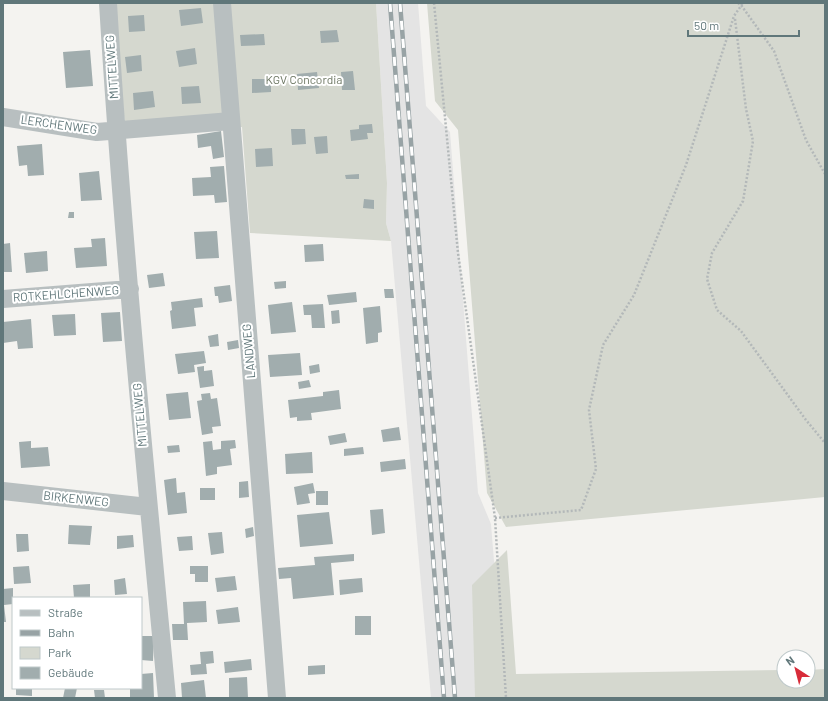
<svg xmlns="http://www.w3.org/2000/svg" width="828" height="701" font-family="Barlow,sans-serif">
  <rect width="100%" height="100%" fill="#f4f3f0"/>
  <path fill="#e4e4e4" d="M376,3H418L426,106L450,132L478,493L491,524L505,698H431L391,241L386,223L387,183Z"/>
  <path fill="#d5d8cf" d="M114,3H376L387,183L386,223L391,241L250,233L242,127L126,138Z
    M427,3H825V497L506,527L487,493L458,130L435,101Z
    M507,550L516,674L784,670V681H808V670L825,669V698H475L472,585Z"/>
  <path fill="#a1adae" d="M201,8L203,23L181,26L179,10Z
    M144,15L145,31L129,32L128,16Z
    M337,30L339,42L321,43L320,31Z
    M264,34L265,45L241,46L240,35Z
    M195,48L197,64L179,67L176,51Z
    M90,50L93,86L66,88L63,52Z
    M141,55L142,71L127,73L125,57Z
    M353,71L355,90H342L341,72Z
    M317,72L319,88L298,90L297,74Z
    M252,79H271V92L252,93Z
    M199,86L201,103L182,104L181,87Z
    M153,91L155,107L134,110L133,93Z
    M372,124L373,133H367L368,139L351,141L350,130L359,129V125Z
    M291,129H305L306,144L292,145Z
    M221,131L224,157L213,159L211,146L198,148L197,135Z
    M327,136L328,153L316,154L314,137Z
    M42,144L44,175L28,176L27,165L19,166L17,146Z
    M272,148L273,166L256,167L255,149Z
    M224,166L227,202L215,203L214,195L193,196L192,178L211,177L210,167Z
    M99,171L102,200L81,201L79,173Z
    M359,174V179H346L345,175Z
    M364,199L374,200V209L363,208Z
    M69,212H74V218H68Z
    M217,231L219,258L196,259L194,232Z
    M105,238L107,266L76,268L74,248L92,247L91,239Z
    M10,243L12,272H3V244Z
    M323,244L324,261L305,262L304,245Z
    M47,251L48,271L26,273L24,253Z
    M163,273L165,286L149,288L147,275Z
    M286,281V288L275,289L274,282Z
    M230,285L232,301L219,303L218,296H215L214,287Z
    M384,289H393L394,298H385Z
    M356,292L357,302L329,305L327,295Z
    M202,298L203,307L194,308L196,326L172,329L170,311L172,310L171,302Z
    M292,302L296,332L271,334L268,305Z
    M323,304L325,328H312L311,315H304L303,305Z
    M380,306L382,332L378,333V342L366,344L363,308Z
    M339,310L340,323L332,324L331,311Z
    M120,312L122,341L103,342L101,313Z
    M75,314L76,335L54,336L52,315Z
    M31,319L33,348L18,349L17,341L3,343V322Z
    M218,334L219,346L210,347L208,336Z
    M238,340L239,348L228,350L227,342Z
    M204,351L206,363L194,365L195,372L178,374L175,354Z
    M300,353L302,375L270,377L268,355Z
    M319,364L320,372L310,374L309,366Z
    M204,366V371L212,370L214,386L200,388L197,367Z
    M309,380L311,387L299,389L298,382Z
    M339,390L341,409L311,413L312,420L297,421V417L290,418L288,400L323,396V392Z
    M188,392L191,418L169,420L166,394Z
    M210,393L211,399L217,398L221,426L212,427L213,433L202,435L197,401L202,400L201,394Z
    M399,427L401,440L383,442L381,430Z
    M345,433L347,442L330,445L328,436Z
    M235,440L236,448L230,449L232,465L217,467V474L206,476L203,442L212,441L213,450L221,449V441Z
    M31,441V448L48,447L50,466L21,468L19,442Z
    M179,445L180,452L168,453L167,446Z
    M363,447L364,454L344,456V449Z
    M312,452L313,473L286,474L285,454Z
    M405,459L406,469L381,472L380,462Z
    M176,478L177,493L185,492L187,513L168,515L164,480Z
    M248,481L249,497L239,498V482Z
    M313,483L315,493L308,494L310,503L297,505L294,487Z
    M200,488H215V500H200Z
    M316,491H328V505H316Z
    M383,509L385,533L372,535L370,510Z
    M329,512L333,544L300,547L297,515Z
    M69,525L92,526L90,545L68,544Z
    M253,527L254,536L246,538L245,529Z
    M222,532L224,553L211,555L208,533Z
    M16,534H28L29,551L17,552Z
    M133,535L134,547L117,549V536Z
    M192,536L193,550L179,551L177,537Z
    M354,554V561L331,563L334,595L293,599L291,578L279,579L278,568L315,565L314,557Z
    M29,566L31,583L14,584L13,567Z
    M190,566H208V582H195V574H190Z
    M235,576L237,590L217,592L215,578Z
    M125,578L127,594L115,595L114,580Z
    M362,578L363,592L340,595L339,580Z
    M90,584V597L74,598L73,585Z
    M13,588V604L4,605L6,622H3V589Z
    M206,601L207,622L187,623L188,640H173L172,624H184L183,602Z
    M238,607L240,622L218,624L216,610Z
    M355,616H371V635H355Z
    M141,636H154L153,661L141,660Z
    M213,651L214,663L206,664L207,674L191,675L190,665L201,664L200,652Z
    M251,659L252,670L225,673L224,662Z
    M325,665V674L308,675V666Z
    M153,673L154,698H130V688H141V674Z
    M247,677L248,698H229V678Z
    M204,680L206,698H182L181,683Z
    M16,688H32V696L16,695Z
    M65,688H77L75,698H63Z
    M94,690H104L105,698H95Z"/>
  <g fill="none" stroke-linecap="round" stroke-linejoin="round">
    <path stroke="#b3b8b9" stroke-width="2.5" stroke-dasharray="2 2" stroke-linecap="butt" d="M434,3L458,253L495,518L506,698
      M738,3L741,5L774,51L806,140L825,174
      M735,19L746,109L753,141L743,201L712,253L707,279L717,310L741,331L806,420L825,443
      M495,518L581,510L596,469L589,410L603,345L634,295L686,165L734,16L743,3"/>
    <path stroke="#b8bfc0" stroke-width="18" d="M108,3C122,235 145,467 167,698
      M222,3L277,698
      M3,117L97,132L231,121
      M3,299L130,289
      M3,491L148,507"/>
    <defs>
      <path id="rail" d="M390,3L444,698
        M400,3L455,698"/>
    </defs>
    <use href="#rail" stroke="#98a3a5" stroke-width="4.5"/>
    <use href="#rail" stroke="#fff" stroke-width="3" stroke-dasharray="9" stroke-linecap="butt"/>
  </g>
  <g text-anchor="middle" stroke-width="4" stroke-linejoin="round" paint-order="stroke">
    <g font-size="12" fill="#60777a" stroke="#fff">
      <text transform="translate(112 67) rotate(-94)" y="4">MITTELWEG</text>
      <text transform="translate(59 125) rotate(8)" y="4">LERCHENWEG</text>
      <text transform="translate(66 294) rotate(-4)" y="4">ROTKEHLCHENWEG</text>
      <text transform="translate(249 351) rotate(-95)" y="4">LANDWEG</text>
      <text transform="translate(140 415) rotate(-95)" y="4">MITTELWEG</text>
      <text transform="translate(76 499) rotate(6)" y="4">BIRKENWEG</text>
    </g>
    <g font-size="12" fill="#6d7763" stroke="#fff">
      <text x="304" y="84">KGV Concordia</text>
    </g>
  </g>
  <rect width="828" height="701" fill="none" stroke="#60777a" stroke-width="8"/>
  <rect x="12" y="597" width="130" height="92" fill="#ffffff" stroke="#bfc9ca"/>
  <rect x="20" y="610" width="20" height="6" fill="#b8bfc0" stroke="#bfc9ca"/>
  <text x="48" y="617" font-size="12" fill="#60777a">Straße</text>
  <rect x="20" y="630" width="20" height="6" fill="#98a3a5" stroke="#bfc9ca"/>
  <text x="48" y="637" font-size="12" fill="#60777a">Bahn</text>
  <rect x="20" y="647" width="20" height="12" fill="#d5d8cf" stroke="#bfc9ca"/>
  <text x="48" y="657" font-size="12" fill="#60777a">Park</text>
  <rect x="20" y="667" width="20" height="12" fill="#a1adae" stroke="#bfc9ca"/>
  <text x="48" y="677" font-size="12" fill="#60777a">Gebäude</text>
  <g transform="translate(796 669) rotate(324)"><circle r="19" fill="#ffffff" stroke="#bfc9ca"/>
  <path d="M0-3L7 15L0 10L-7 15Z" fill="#d82c39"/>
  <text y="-6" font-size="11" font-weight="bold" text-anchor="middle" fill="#60777a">N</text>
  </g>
  <path d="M688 30v6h111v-6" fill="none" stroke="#60777a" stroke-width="2"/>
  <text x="694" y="30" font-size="12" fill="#60777a" stroke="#ffffff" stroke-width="3" paint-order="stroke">50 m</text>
</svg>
